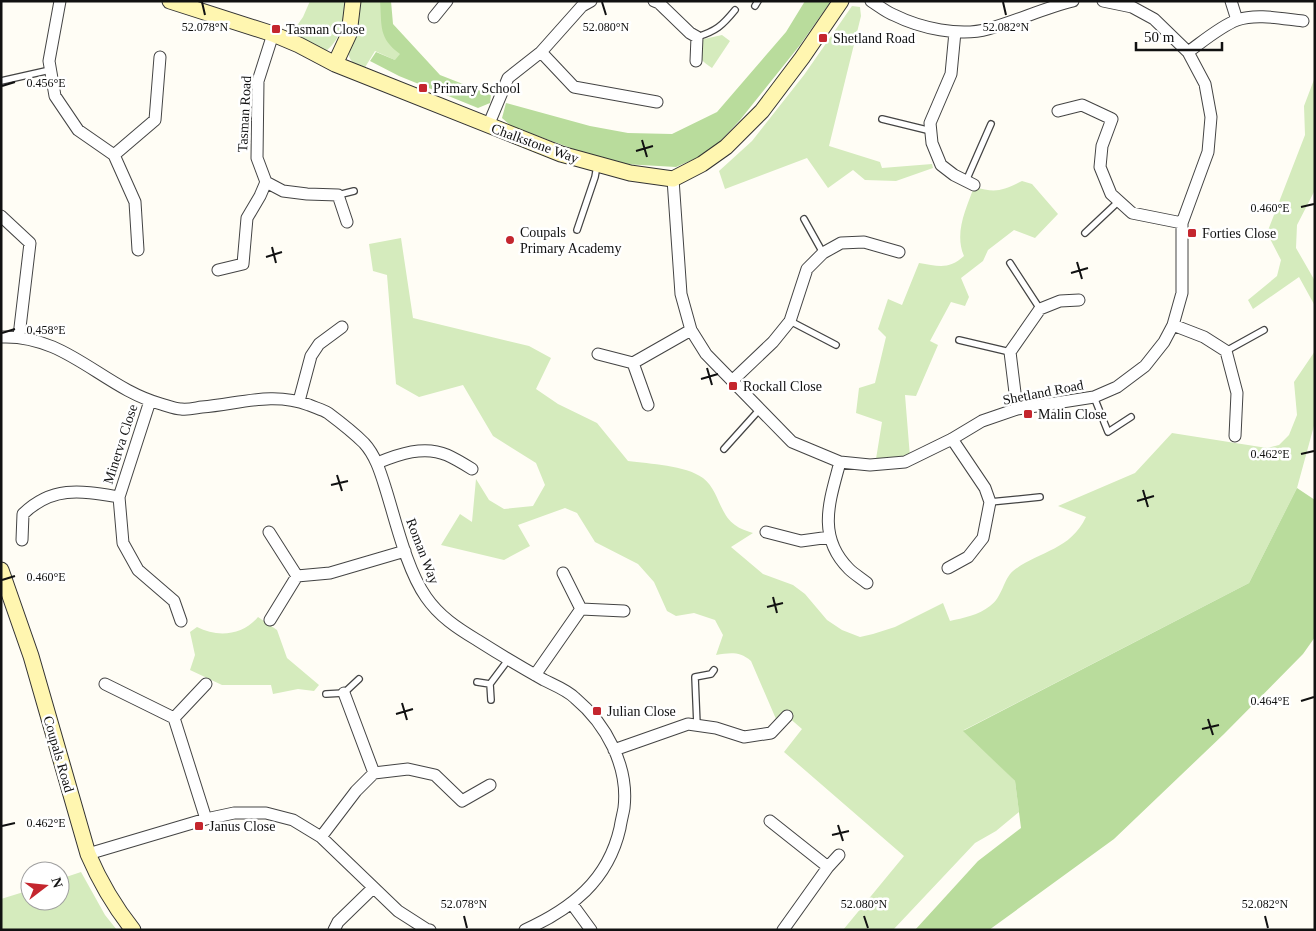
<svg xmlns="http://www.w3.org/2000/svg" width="1316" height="931" font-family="'Times New Roman',serif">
  <rect width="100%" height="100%" fill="#fffdf5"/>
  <path fill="#d5ebbd" d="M310,1H346C344,21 342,38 326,51L315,49L289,37L303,17Z
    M361,1H382L402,51L397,61L375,51L364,69C341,59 349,49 355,29C359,20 360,11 361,1Z
    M852,6L860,7L861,16L829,146L880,162L882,168L932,164L933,168L896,181L865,180L853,170L828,188L807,158L725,189L719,171L752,141L804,75Z
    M722,35L730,41L712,68C698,59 699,57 701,41L704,39Z
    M1315,77V190L1297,225L1296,248L1315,281V306L1299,277L1253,309L1248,300L1277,276L1281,260L1267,233L1305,135L1304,106Z
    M1022,181L1032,184L1058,214L1035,238L1014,230L988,250L983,261L961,278L969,297L965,306L951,302L930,341L938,345L916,396L905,395L910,457L876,459L882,422L856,413L859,388L875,383L886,337L878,329L888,299L902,305L919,263C938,266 949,270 964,256C954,233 966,209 974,187C996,193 1002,191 1022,181Z
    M401,238L413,318L529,346L551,358L536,389L558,404L597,423L628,461C650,464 685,465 703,478C719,490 719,514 735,525C740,529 747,531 753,533L731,547L763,574L793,585L805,594L827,620L842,630L860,637L873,634L895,627L943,603L950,621C963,618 979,615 990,606C1002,598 1004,578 1013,571C1038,551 1070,551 1086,517L1058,506L1135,473L1172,433L1267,448L1279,445L1289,435L1297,415L1294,382L1315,351V422L1297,488L1249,583L964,730L1015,781L1019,812L996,831L975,843L893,930H843L904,856L784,752L802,729L787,716L776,719L751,661C739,651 730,653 716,655L723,635L715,620L694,613L676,616L667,611L654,582L638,564L595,542L577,513L565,508L518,525L530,546L504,560L441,545L460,514L472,522L476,479L489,500L504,509L533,506L545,485L536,463L493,436L463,385L419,397L396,384L387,275L373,271L369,244Z
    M258,617L277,630L287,658L319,685L314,691L298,689L273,694L271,685H222L190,670L195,655L190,632L197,627C218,638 243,635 258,617Z
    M81,872L105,915L117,930H1V899L30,890V901H60V879Z"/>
  <path fill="#b9dc9c" d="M380,1H391L393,24L440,75L491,95L490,103L478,108L399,76L370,61L376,52L395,60L400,54C378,38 382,26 380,1Z
    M805,1H831L800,45L740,120L710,152L676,167L624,164L576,150L511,126L502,118L506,103L590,126L628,133L672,134L717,112L786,32Z
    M1297,488L1315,500V637L1303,654L1224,734L1114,839L989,930H915L978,861L1021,828L1015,781L963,731L1249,583Z"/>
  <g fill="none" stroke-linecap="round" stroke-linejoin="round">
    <defs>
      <path id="lane" d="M755,6L758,1
        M697,37C716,31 722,26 735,10
        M1,81L50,70
        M882,119L931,131
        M966,181L991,124
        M338,195L354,191
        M804,219L823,253
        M577,230L595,177L597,166
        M1085,233L1119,201
        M1010,263L1040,309
        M790,321L836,345
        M959,340L1010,352
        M1226,351L1264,330
        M1094,397L1108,432L1131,417
        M724,449L760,409
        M990,502L1040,497
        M477,682L490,684L491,700
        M490,684L508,660
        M326,694L344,693L359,679
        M697,725L695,677L711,674L714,670"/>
      <path id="street" d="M60,1L49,61L55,96L78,130L114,155L135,202L138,250
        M654,1L659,3L690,33L697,37L696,61
        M871,1C879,6 886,12 894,15C920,28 960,37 988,29C1017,21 1044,8 1073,1
        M1231,1L1237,20
        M434,17L447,1
        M955,32L951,74L930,123L932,143L941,165L954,175L974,185
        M273,34L258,81L257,158L266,182L283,191L307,194L338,195L347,222
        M541,52L574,87L657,102
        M1188,52C1202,42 1221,26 1237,20C1257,13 1283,19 1303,21
        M1058,111L1082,105L1112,119L1102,146L1100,167L1111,194L1132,213L1182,223
        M488,126L508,78L541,52L582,6L591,1
        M114,155L155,120L160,57
        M673,179L681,294L691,330L706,354L792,442L840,462L870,465L905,462L952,439L982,421L1017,409L1094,397L1117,387L1145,366L1164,342L1173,325L1182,293V223L1208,152L1211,117L1205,84L1188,52L1154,19L1132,7L1103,1
        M1,216L30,243L19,336
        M218,270L243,264L247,218L260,196L266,182
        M1173,325L1204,337L1226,351L1237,393L1235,436
        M1,337C66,334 103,388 161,404C168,406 175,409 181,409C188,410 195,408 202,407C239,404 273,391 309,405C316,408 323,410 328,413C340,422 354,433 364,443C376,456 381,474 386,490C396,522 407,570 426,597C439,616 457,628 477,640C499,654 521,667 544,680C554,685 567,690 575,698C606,724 629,766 624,808C623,814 621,821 620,828C608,881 571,909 525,930
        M598,354L633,363
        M633,363L691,330
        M633,363L648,405
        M732,381L773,342L790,321L807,269L823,253L841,243L864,242L899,252
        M299,401L311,356L319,344L342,327
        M1017,409L1010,352L1040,309L1060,301L1079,300
        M840,462C830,500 816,536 849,569C854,574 861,578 867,583
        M377,463C399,454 424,445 447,455C456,459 464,464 472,469
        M119,497L123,543L138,570L174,601L181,621
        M269,532L297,576L330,573L405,551
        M766,532L801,541L830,537
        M22,540L23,514C53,485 82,491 119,497L150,401
        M948,568L968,557L983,538L990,502L985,488L952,439
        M581,609L624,611
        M270,620L297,576
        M535,675L581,609L563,573
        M105,684L174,718
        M344,693L374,773
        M614,750L688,724L716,728L744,737L771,733L787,716
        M206,819L174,718L206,684
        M770,821L828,867
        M321,837L356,791L374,773L408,769L435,775L462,801L490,785
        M88,854L206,819L234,813H266L293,820L321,837L398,911L426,929L430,930
        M572,904L591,930
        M334,930L338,922L373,888
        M783,930L828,867L839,855"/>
      <path id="secondary" d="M170,1L273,34L299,45L335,64L561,154L630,173L673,179L702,164L726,147L762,111L802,58L841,1
        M335,64L349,34L353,1
        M1,570L31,656L88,854C100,882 114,906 133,930"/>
    </defs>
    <use href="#lane" stroke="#444" stroke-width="8"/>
    <use href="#street" stroke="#444" stroke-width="13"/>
    <use href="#secondary" stroke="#333" stroke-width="17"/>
    <use href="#lane" stroke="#fff" stroke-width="5.5"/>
    <use href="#street" stroke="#fff" stroke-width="11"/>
    <use href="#secondary" stroke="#fff6b0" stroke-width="15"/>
  </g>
  <path fill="none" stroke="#111" stroke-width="2" d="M202,2L205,15M602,2L606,15M1003,2L1006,15M2,86L15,82M642,140L647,157M636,151L653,146M1301,207L1314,204M272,247L276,263M266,257L282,252M1077,262L1082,279M1071,273L1088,268M2,333L15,329M707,368L712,385M701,379L718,374M1301,454L1314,451M337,475L342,491M331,485L348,481M1143,490L1148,507M1137,501L1154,496M2,580L15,576M773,597L777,613M767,607L783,603M1301,701L1314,697M402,703L407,720M396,714L413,709M1208,719L1213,735M1202,729L1219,725M838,825L843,841M2,826L15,823M832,835L849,831M464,916L467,928M864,916L868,928M1265,916L1268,928"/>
  <g fill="#c4262e" stroke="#fff" stroke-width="2">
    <rect x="271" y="24" width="10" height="10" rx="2.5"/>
    <rect x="818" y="33" width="10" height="10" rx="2.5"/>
    <rect x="418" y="83" width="10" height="10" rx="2.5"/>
    <rect x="1187" y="228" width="10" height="10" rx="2.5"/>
    <circle cx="510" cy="240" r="5"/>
    <rect x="728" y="381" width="10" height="10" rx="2.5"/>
    <rect x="1023" y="409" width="10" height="10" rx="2.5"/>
    <rect x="592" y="706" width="10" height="10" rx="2.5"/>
    <rect x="194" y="821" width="10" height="10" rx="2.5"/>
  </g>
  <g text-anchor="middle" stroke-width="5" stroke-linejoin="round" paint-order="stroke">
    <g font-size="14" fill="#111" stroke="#fff" text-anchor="start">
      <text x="286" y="34">Tasman Close</text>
      <text x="833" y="43">Shetland Road</text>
      <text x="433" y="93">Primary School</text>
      <text x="520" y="237">Coupals<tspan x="520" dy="16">Primary Academy</tspan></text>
      <text x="1202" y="238">Forties Close</text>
      <text x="743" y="391">Rockall Close</text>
      <text x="1038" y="419">Malin Close</text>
      <text x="607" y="716">Julian Close</text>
      <text x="209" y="831">Janus Close</text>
    </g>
    <g font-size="14" fill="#111" stroke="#fff">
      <text transform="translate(244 114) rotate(-87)" y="5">Tasman Road</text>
      <text transform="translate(535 143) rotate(20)" y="5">Chalkstone Way</text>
      <text transform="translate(1043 392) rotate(-11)" y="5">Shetland Road</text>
      <text transform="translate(120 444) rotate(-72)" y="5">Minerva Close</text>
      <text transform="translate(423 551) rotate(69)" y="5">Roman Way</text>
      <text transform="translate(59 754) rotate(74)" y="5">Coupals Road</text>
    </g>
  </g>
  <g font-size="12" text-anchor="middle" fill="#111" stroke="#fff" stroke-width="5" stroke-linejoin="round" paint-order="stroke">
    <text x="205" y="31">52.078°N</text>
    <text x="606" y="31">52.080°N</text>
    <text x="1006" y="31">52.082°N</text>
    <text x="46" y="87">0.456°E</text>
    <text x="1270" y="212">0.460°E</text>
    <text x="46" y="334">0.458°E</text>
    <text x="1270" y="458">0.462°E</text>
    <text x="46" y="581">0.460°E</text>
    <text x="1270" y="705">0.464°E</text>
    <text x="46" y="827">0.462°E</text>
    <text x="464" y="908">52.078°N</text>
    <text x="864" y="908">52.080°N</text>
    <text x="1265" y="908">52.082°N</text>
  </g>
  <rect width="1316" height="931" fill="none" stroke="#111111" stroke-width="5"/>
  <g transform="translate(45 886) rotate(74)"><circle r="24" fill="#ffffff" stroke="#a0a0a0"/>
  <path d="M0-4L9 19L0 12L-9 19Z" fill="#c4262e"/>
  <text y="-8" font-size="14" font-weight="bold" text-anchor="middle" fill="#111111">N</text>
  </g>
  <path d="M1136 42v8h86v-8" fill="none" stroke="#111111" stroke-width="2.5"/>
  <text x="1144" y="42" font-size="15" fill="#111111" stroke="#ffffff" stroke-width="4" paint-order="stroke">50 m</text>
</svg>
